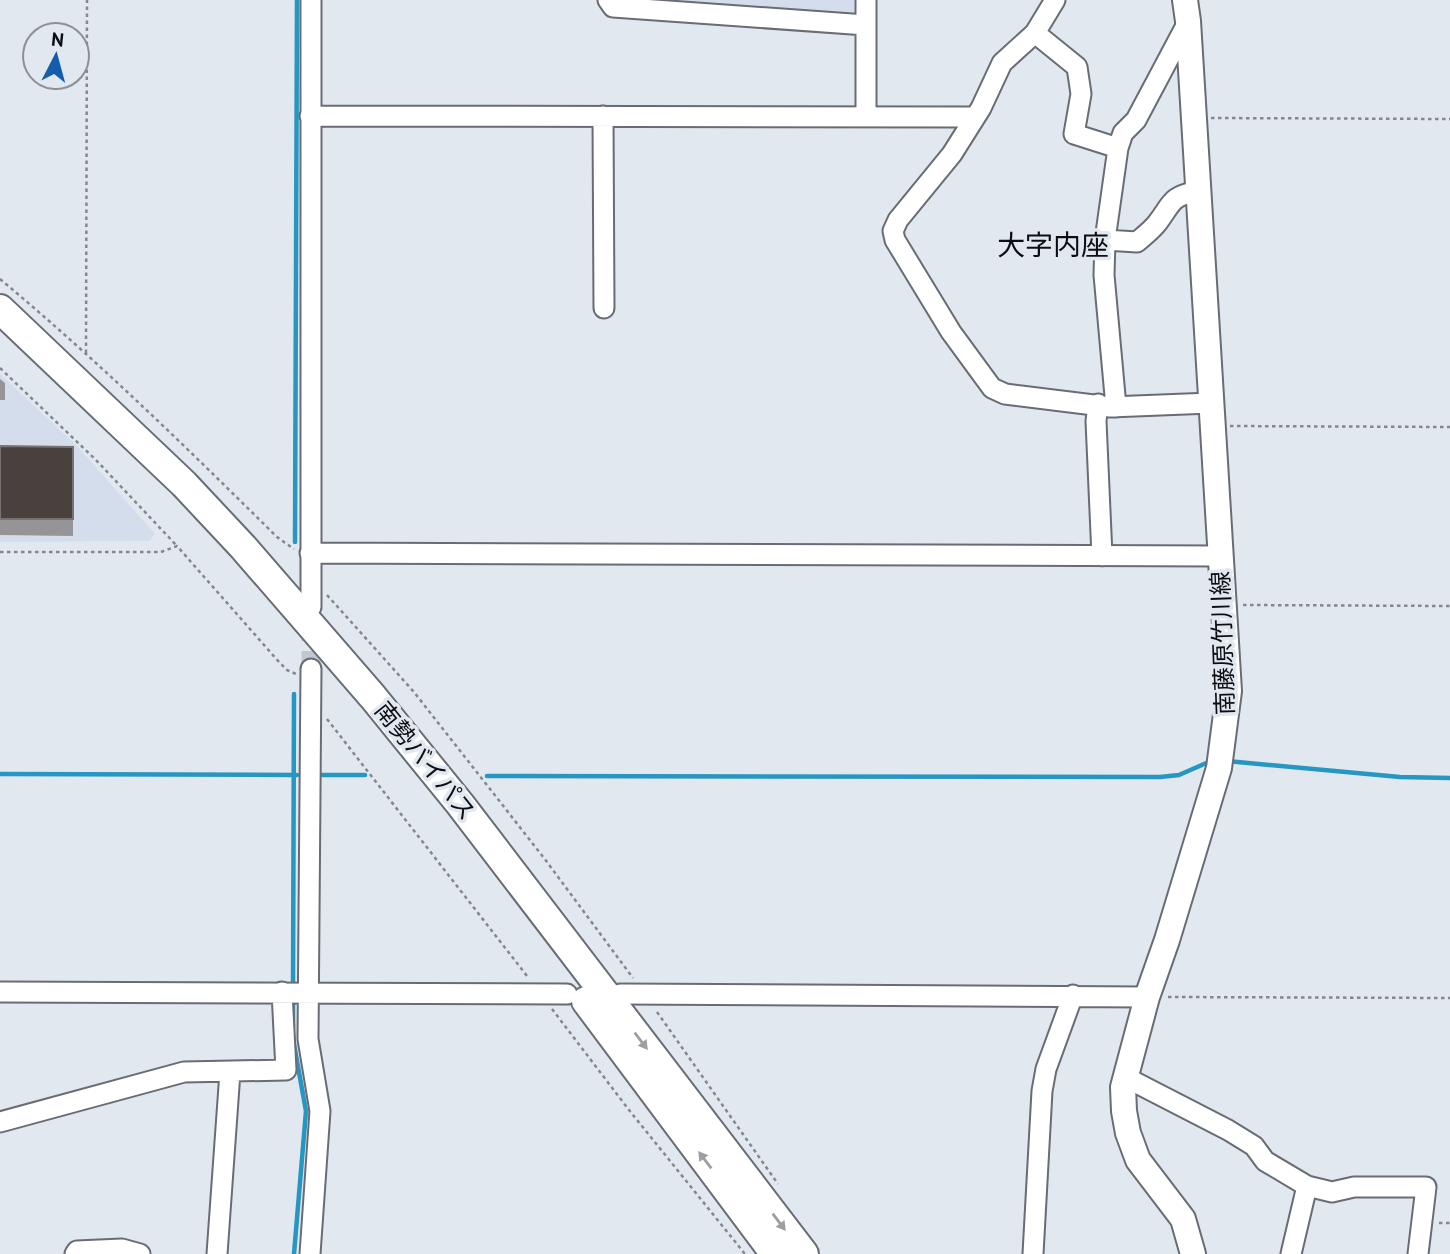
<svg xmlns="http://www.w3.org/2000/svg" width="1450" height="1254" font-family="'PT Sans','Noto Sans JP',sans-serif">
  <rect width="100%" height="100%" fill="#e2e8f0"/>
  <path fill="#d4ddec" d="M612,0H859V14L856,17Z
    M0,374L78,447L155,534L149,541L0,542Z"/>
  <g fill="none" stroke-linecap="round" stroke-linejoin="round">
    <path stroke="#2696c2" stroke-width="4.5" d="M295,542L297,0
      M1227,761L1400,777L1450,778
      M0,774L297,775
      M316,775H365
      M487,776L1160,777L1179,775L1211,761
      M293,989L294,694
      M293,1027V997
      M293,1039L306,1111L294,1254"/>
    <path stroke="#c2c7cf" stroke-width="19" stroke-dasharray="19 10" stroke-linecap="butt" d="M311,622V669"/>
    <defs>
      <path id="minor" d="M608,0L613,7L866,25
        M866,0V116
        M1055,0L1035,33L1002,63L981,108L952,154L898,220L893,231L895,240L951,332L992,388L1005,394L1110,407L1211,403
        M1188,22L1136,120L1123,133L1118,148L1105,240L1137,242C1144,236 1153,229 1158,222C1173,202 1170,197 1197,191
        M1035,33L1077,67L1081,94L1074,134L1118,148
        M310,116L975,117
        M603,116L604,308
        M1105,240L1104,275L1116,407
        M1098,404L1096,421L1102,556
        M310,553L1220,556
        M311,607V0
        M0,992L567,994
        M620,994L1147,997
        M1125,1077L1228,1130L1254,1146L1265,1161L1307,1186L1332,1192L1354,1187H1426L1418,1254
        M0,1122L184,1072L286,1070L282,992
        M75,1254L77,1251L122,1249L140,1254
        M217,1254L230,1072
        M310,1254L320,1111L308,1039L311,669
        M1033,1254L1042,1091L1046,1069L1073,995
        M1291,1254L1307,1186"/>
      <path id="major" d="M1185,0L1188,21L1229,691L1219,768L1167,940L1147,997L1123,1087L1124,1111L1128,1133L1138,1160L1183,1219L1193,1254"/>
      <path id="highway" d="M0,309L184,484L243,547L373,697L460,804L804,1254
        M586,1001L775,1254"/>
    </defs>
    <use href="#minor" stroke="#686c74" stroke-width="23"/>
    <use href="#major" stroke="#686c74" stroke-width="28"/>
    <use href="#highway" stroke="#686c74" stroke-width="32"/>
    <path stroke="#84888e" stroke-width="2.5" stroke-dasharray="3.5 3.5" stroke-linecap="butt" d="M1211,118L1450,119
      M0,279C97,360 187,448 277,537L294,549
      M86,353L87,0
      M0,368L96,460L177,546
      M1230,426L1450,427
      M0,552H161L177,546L279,662L287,670L296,674
      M327,595L414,692L544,858L633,978
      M1243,605L1450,606
      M327,719L527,976
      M1168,997L1450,998
      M552,1009L629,1110L745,1254
      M657,1012L778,1184
      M1439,1223H1450"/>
    <use href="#minor" stroke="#fff" stroke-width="19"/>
    <use href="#major" stroke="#fff" stroke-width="24"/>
    <use href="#highway" stroke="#fff" stroke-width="28"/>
  </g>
  <path fill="#969497" d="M0,379L5,383V400H0Z
    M0,446L73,447V536L0,535Z"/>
  <path fill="#4a413e" stroke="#787373" stroke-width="2" d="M0,446L73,447V519H0Z"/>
  <defs><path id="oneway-solid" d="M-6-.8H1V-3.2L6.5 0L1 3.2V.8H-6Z" transform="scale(1.75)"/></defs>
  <g fill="#9e9fa0">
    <use href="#oneway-solid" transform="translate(641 1041) rotate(53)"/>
    <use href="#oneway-solid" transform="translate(705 1160) rotate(-127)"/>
    <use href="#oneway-solid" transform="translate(779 1222) rotate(53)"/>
  </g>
  <g text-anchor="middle" stroke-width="7" stroke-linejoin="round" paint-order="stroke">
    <g font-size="24" fill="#0c0e11" stroke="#e2e8f0">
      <text transform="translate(1223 643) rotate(-92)" y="8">南藤原竹川線</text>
      <text transform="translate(425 761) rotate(51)" y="8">南勢バイパス</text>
    </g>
    <g font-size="28" fill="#0c0e11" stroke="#e2e8f0">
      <text x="1053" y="255">大字内座</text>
    </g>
  </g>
  <g transform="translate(56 56) rotate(6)"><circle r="33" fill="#e2e8f0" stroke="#8c9197" stroke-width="2"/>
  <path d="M0-5L12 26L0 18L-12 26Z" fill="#165cac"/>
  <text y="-10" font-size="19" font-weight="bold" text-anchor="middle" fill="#0c0e11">N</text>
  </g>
</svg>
